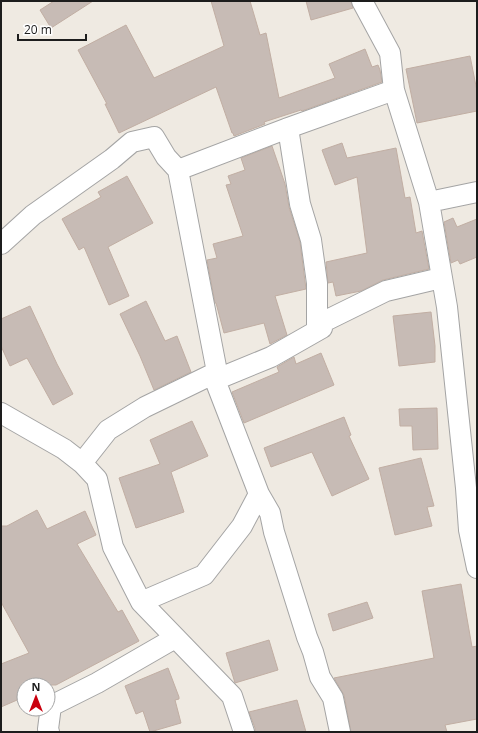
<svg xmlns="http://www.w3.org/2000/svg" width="478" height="733" font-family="'Open Sans',sans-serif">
  <rect width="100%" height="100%" fill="#efeae2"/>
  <path fill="#c7bbb5" stroke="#c1aea3" d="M54,1H93L51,28L40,10Z
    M211,1H250L260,35L266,33L279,98L335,78L329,64L365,49L372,67L378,65L380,70L382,82L302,111L301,110L264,122L265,124L234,136L233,133H232L216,87L119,133L105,104H107L78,50L126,25L154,78L224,46Z
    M306,1H351L353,8L311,20Z
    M470,56L477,91V111L417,123L406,69Z
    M342,143L347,158L396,148L405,198L410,197L416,233L422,231L429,269L383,280L361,291L336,296L333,282L328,283L326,262L367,253L357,177L335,185L322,150Z
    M272,146L285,184L289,207L300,242L306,289L275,296L287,335L270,344L264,323L224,333L216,303H215L207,260L217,258L213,244L243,236L226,185L231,184L228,176L245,170L241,158Z
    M127,176L153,223L108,247L129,296L109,305L84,247L79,250L62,219L101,197L98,192Z
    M453,218L457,227L477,219V257L460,264L458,260L451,263L444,222Z
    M146,301L165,341L177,336L191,372L154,390L140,356L120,314Z
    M30,306L57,364L73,394L53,405L27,358L10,366L1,346V319Z
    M431,312L435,346V362L399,366L393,316Z
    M321,353L334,385L244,423L232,392L279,372L277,367L294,357L296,364Z
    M437,408L438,449L413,450L412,426H400L399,409Z
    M344,417L351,435L349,436L369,479L332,496L312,452L271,467L264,448Z
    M192,421L208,456L171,472L184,512L136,528L119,478L160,464L150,440Z
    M421,458L434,506L427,507L432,526L395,535L379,468Z
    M37,510L47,529L85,511L96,535L77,544L118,612L122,610L139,641L56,685H24V697L1,707V664L29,653L1,602V526H7Z
    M461,584L472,647L477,646V719L445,725L447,732H351L344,695L334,678L434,658L422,591Z
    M367,602L373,618L333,631L328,614Z
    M269,640L278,670L235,683L226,653Z
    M168,668L179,697V699L175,700L181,723L150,732L143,711L136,714L125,686Z
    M297,700L306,732H255V728L249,712Z"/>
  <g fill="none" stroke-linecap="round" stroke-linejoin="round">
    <defs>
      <path id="minor" d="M362,1L390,53L394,90L429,202L447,307L466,488L469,530L477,568
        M288,128L300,204L311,240L317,283V325
        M178,170L288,128L394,90
        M429,202L477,192
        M1,244L33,215L112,159L132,142L154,137L166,157L178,170L217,372
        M215,380L259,494L270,513L274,532L307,637L313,652L320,677L333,698L340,732
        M1,413L64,449L82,463L97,479L113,547L141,602L232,696L244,732
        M82,463L108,430L145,407L217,372L215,380L271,357L322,328L317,325L386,291L441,278
        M141,602L204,575L242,526L259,494
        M49,732L48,729L51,706L97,683L175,638"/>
    </defs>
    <use href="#minor" stroke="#a4a4a4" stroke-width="22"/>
    <use href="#minor" stroke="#fff" stroke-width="20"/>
  </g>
  <rect width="478" height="733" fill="none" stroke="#1d1d1d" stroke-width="4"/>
  <g transform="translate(36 697)"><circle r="19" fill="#ffffff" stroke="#a5a5a5"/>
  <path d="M0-3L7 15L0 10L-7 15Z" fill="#ca000e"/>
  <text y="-6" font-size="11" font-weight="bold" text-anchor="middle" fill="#1d1d1d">N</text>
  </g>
  <path d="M18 34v6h68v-6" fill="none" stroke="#1d1d1d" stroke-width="2"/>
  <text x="24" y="34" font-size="12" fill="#1d1d1d" stroke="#ffffff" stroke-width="3" paint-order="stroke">20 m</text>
</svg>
